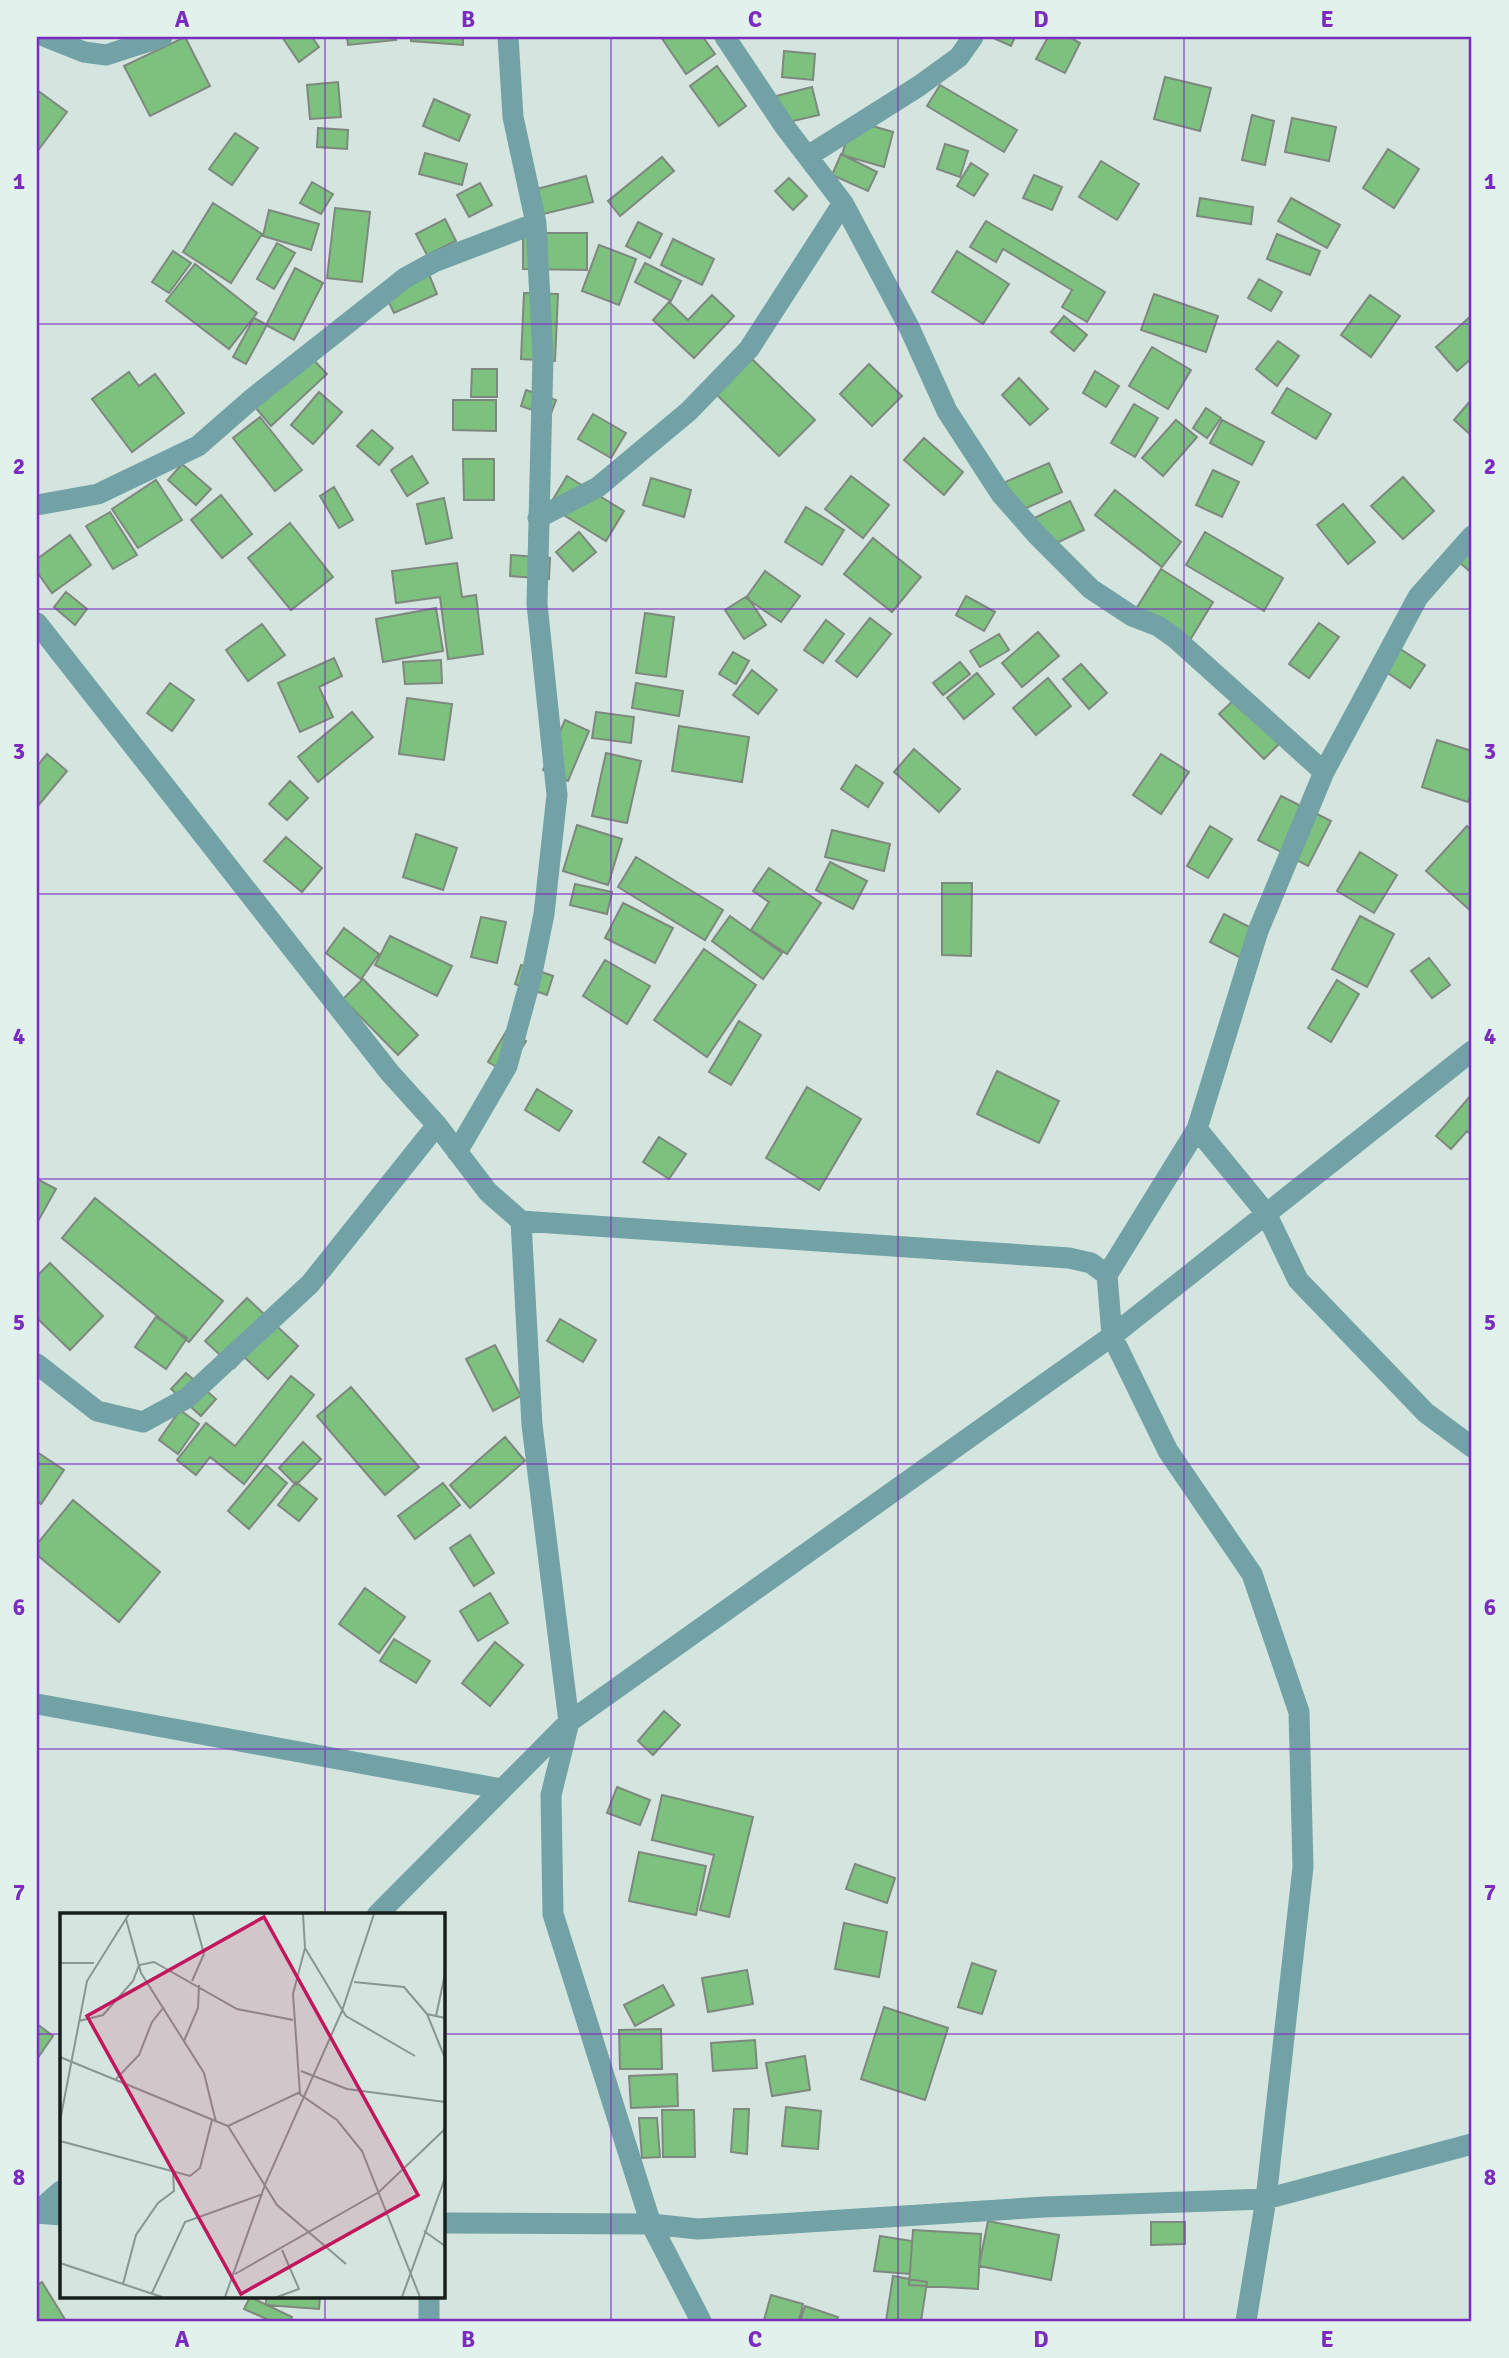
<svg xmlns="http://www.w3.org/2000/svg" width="1509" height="2358" font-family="Signika,sans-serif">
  <rect width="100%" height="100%" fill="#d4e5df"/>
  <path fill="#7dc17f" stroke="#7e887e" stroke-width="2" d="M185,37L210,86L150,116L124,66Z
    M282,37H312L319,47L299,62Z
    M347,37H395L396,40L348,45Z
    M411,37H463V45L411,41Z
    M661,37H703L715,54L686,74Z
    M991,37H1015L1011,46Z
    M1048,37H1069L1080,43L1065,73L1036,59Z
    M784,51L815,54L813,80L782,77Z
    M717,66L746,106L719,126L690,86Z
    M1165,77L1211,88L1200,131L1154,119Z
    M338,82L341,117L310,119L307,85Z
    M940,85L1017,130L1004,152L927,106Z
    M812,87L819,115L775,125L768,98Z
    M37,90L67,112L39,149L37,148Z
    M434,99L470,115L459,141L423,126Z
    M1252,115L1274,121L1265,165L1242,160Z
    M1292,118L1336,127L1329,161L1285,152Z
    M852,120L893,132L884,167L842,155Z
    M318,128L348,130L347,149L317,147Z
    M235,133L258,148L232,185L209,169Z
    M945,144L968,151L960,177L937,169Z
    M1388,149L1419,169L1394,208L1363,188Z
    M425,153L467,164L462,185L419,174Z
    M841,154L877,172L868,191L832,175Z
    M662,157L674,171L620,216L608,201Z
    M1101,161L1139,184L1117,220L1079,197Z
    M971,163L988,174L974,196L957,186Z
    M1034,175L1062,187L1052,210L1023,198Z
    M586,176L593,202L539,215L533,190Z
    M789,178L807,196L793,210L775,191Z
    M312,182L333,194L321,214L300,203Z
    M480,183L492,205L469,217L457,195Z
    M1200,198L1253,207L1251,224L1197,216Z
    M1291,198L1340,225L1327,248L1278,221Z
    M213,203L262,234L231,283L183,252Z
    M335,208L370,212L362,282L327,278Z
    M269,210L319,224L311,250L263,236Z
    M445,219L456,241L427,255L416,234Z
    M986,221L1105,292L1087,322L1062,307L1072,290L1003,249L996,262L970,247Z
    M638,222L662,234L650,258L626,246Z
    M523,233H587V270L523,269Z
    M1277,234L1320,251L1310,275L1267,259Z
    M673,239L714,259L702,285L661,265Z
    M277,243L295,253L274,289L257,279Z
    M599,245L636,259L619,305L582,291Z
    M173,251L191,263L169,293L152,282Z
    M957,251L1009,284L983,324L932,292Z
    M645,263L681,281L671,301L635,282Z
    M195,264L257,313L229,349L166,301Z
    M426,267L437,294L394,313L381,286Z
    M295,268L323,283L294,340L266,325Z
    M1259,279L1282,292L1271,311L1248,298Z
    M524,293L558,294L555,361L521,359Z
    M1154,294L1218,316L1206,352L1141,330Z
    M712,295L734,316L694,358L653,320L669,302L688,320Z
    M1370,295L1400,316L1371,357L1341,335Z
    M1472,315V358L1457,371L1436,347Z
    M1064,316L1087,335L1074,351L1051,332Z
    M254,318L267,325L246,364L233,357Z
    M1278,341L1299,356L1277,386L1256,369Z
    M1152,347L1191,370L1168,409L1129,386Z
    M309,355L327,374L271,426L254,406Z
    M749,356L815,420L779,456L713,391Z
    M869,364L902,396L872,426L840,394Z
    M472,369H497V397H471Z
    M1095,371L1119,386L1106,407L1083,393Z
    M129,372L139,386L155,374L184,413L132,452L92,399Z
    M1019,378L1048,409L1030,425L1002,395Z
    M1287,388L1331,414L1316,439L1272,413Z
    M526,390L556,400L550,416L521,406Z
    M319,392L342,412L313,444L291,425Z
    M453,400H496V431L453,430Z
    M1471,400L1472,402V436L1454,420Z
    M1134,404L1158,418L1135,457L1111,443Z
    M1206,408L1221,418L1207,438L1193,428Z
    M593,414L626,433L611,458L578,439Z
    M260,417L302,470L275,491L233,438Z
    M1176,420L1197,437L1163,476L1142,458Z
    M1222,420L1264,442L1252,465L1210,443Z
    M372,430L393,448L379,465L357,446Z
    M924,438L963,472L944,495L904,460Z
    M412,456L428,483L407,496L391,470Z
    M463,459H494V500H464Z
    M1049,463L1062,492L1015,513L1003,483Z
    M182,464L211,489L196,505L168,480Z
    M1213,470L1239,482L1222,517L1196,505Z
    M567,476L624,511L606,541L549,506Z
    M851,476L889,505L863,538L825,509Z
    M1403,477L1434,511L1403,539L1371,506Z
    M651,478L691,490L684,517L643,505Z
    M156,480L182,520L138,548L112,509Z
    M334,487L353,520L339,528L320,496Z
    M1115,490L1181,542L1162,567L1095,515Z
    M221,495L252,534L222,558L191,520Z
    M444,498L452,538L426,544L417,504Z
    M1070,501L1084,530L1042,550L1028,521Z
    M1343,504L1375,542L1348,564L1317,525Z
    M806,507L844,530L822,565L785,542Z
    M110,512L137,555L113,569L86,526Z
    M290,523L333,577L291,610L248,558Z
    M579,532L596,552L573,571L556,552Z
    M1205,532L1283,578L1264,611L1186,565Z
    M70,535L91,565L52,593L37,572V559Z
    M873,538L921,577L892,612L844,574Z
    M1472,546V573L1459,562Z
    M511,555L550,558L549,579L510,576Z
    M457,563L462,597L476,595L483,654L448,659L440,597L396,603L392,571Z
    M1161,569L1213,602L1184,650L1131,617Z
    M765,571L800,596L781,622L746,598Z
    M66,592L87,609L75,625L54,607Z
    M747,596L766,625L744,639L725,610Z
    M966,596L995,612L984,631L956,615Z
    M436,608L443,651L383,662L376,619Z
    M645,613L674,617L666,677L636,673Z
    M870,618L891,634L857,677L836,661Z
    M826,620L844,634L823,663L804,650Z
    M1319,623L1339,637L1309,678L1289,664Z
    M262,624L285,655L248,681L226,650Z
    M1038,632L1059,656L1022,687L1002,663Z
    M999,634L1009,650L980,667L970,651Z
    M1388,641L1425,665L1410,688L1373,663Z
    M733,652L749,661L736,684L719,674Z
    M334,658L342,676L319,687L333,717L300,732L278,683Z
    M441,660L442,683L405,684L403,662Z
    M960,662L970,674L943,695L933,683Z
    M1081,664L1107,693L1089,709L1063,679Z
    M752,670L777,690L758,714L733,695Z
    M977,673L994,694L964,719L947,698Z
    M1048,678L1071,706L1036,735L1013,708Z
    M170,683L194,700L172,731L147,713Z
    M636,683L683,691L679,716L632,708Z
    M407,698L452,704L444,760L399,754Z
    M1235,699L1280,743L1264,759L1219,714Z
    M352,712L373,737L318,782L298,757Z
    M596,712L634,717L631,743L592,738Z
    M565,720L589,731L568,781L543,770Z
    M679,726L749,737L742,782L672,771Z
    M1437,740L1472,751V790L1468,802L1422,787Z
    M914,749L960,789L939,812L894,772Z
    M606,753L641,761L627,823L592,816Z
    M47,754L67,771L37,807V766Z
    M1161,754L1189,772L1161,814L1133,795Z
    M856,765L883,783L868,807L841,789Z
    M290,781L308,798L287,820L269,804Z
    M1281,796L1331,821L1308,866L1258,840Z
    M577,825L622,839L608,885L563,871Z
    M1210,826L1232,839L1208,878L1187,866Z
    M1467,826L1472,831V912L1426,871Z
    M832,830L890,844L884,871L825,857Z
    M416,834L457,848L443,890L403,877Z
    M286,837L322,868L302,892L264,861Z
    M1360,852L1397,875L1374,913L1337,891Z
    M636,857L723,910L705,940L618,887Z
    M830,862L867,881L853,909L816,890Z
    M769,868L821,903L787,954L751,930L769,902L753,891Z
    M942,883H972L971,956L942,955Z
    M575,884L612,892L607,914L570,905Z
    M623,903L673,928L655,963L605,938Z
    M1224,914L1255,930L1241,958L1210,942Z
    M730,916L782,953L763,979L712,941Z
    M1360,916L1394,934L1367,987L1332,969Z
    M481,917L506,922L497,963L471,957Z
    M344,928L379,954L361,979L326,953Z
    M390,936L452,966L437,996L375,965Z
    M704,949L756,985L707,1057L654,1020Z
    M1429,958L1450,985L1432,998L1411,971Z
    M605,960L650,986L627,1024L583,996Z
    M521,965L553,976L547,995L515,984Z
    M363,979L418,1035L398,1055L343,999Z
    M1337,980L1359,994L1331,1042L1308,1028Z
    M739,1021L761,1035L731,1085L709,1072Z
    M507,1030L526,1041L507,1073L488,1062Z
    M997,1071L1059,1101L1039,1143L977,1114Z
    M807,1087L861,1119L819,1190L766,1158Z
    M537,1089L572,1111L559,1131L525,1110Z
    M1472,1094V1135L1467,1131L1451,1149L1436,1136Z
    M659,1137L686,1154L669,1179L643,1162Z
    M37,1179L56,1189L37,1223Z
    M95,1198L223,1301L189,1342L62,1238Z
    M50,1263L103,1316L70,1350L37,1318V1276Z
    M247,1298L298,1346L268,1379L244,1357L234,1368L205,1341Z
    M156,1317L187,1338L166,1369L135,1347Z
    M560,1319L596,1340L583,1362L547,1341Z
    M495,1345L521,1396L493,1411L466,1359Z
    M186,1373L216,1399L201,1416L171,1389Z
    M291,1376L314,1395L244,1484L210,1457L196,1475L177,1460L206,1423L235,1446Z
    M351,1387L419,1467L385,1495L317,1416Z
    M180,1410L199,1424L178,1454L159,1440Z
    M505,1437L525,1461L470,1508L450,1485Z
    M303,1442L321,1459L296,1485L279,1468Z
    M37,1452L64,1470L41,1504L37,1501Z
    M266,1465L287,1483L249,1529L228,1511Z
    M296,1482L317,1499L299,1521L278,1505Z
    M443,1483L460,1505L415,1539L398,1516Z
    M73,1500L160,1572L119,1622L37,1555V1544Z
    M470,1535L494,1573L474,1586L450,1548Z
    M365,1588L405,1617L379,1653L339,1624Z
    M490,1593L508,1623L478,1641L460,1611Z
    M394,1639L430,1661L416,1683L380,1661Z
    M495,1642L523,1665L490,1706L462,1683Z
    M664,1711L680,1725L653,1755L638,1741Z
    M617,1787L650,1800L640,1825L607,1813Z
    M662,1795L753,1817L729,1917L700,1910L714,1855L652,1840Z
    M639,1852L706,1866L696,1915L629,1901Z
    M855,1864L895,1878L887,1903L846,1889Z
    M844,1923L887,1932L879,1977L835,1969Z
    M972,1963L996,1971L982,2014L958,2007Z
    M747,1970L753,2004L708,2012L702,1978Z
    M663,1985L674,2005L635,2026L624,2005Z
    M884,2007L948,2028L925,2100L861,2079Z
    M37,2024L53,2036L37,2059Z
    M661,2029L662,2069H620L619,2030Z
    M755,2040L757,2068L713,2071L711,2043Z
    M805,2056L810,2090L772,2096L766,2063Z
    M677,2074L678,2106L631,2108L629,2076Z
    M786,2107L821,2111L818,2149L782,2146Z
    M734,2109H749L747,2154L731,2152Z
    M662,2110H694L695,2157H663Z
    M639,2118H657L660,2157L642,2158Z
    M988,2221L1059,2235L1051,2280L979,2266Z
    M1151,2222H1185V2244L1151,2245Z
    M913,2230L981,2234L978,2289L909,2285Z
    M880,2236L912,2241L910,2274L874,2271Z
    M893,2276L927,2282L921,2321H886Z
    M42,2282L66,2321H37V2285Z
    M771,2295L803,2304L799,2321L764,2320Z
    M250,2297L292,2317L290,2321H271L244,2309Z
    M266,2297H320L319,2309L266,2305Z
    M805,2306L838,2317L836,2321H800Z"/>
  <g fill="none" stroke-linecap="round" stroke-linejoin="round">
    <path stroke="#72a2a6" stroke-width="21" d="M46,37L84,52L106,55L162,37
      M725,37L785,127L843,203L909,327L947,411L1001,494L1037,535L1091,589L1132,616L1158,626L1175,638L1324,772
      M808,156L919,86L959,57L973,37
      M37,505L98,494L198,446L253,398L405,278L434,262L536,223
      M538,518L598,487L689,411L749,349L843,203
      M37,623L390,1073L437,1125L488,1192L521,1221L1069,1258L1091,1263L1107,1275L1112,1336L1168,1451L1252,1574L1299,1712L1303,1867L1266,2199L1246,2321
      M1197,1129L1266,1213L1298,1280L1426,1413L1472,1447
      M457,1152L507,1066L531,978L544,914L557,795L537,604L543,356L536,223L513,117L508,37
      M521,1221L532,1425L569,1722L551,1795L553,1914L651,2224L701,2321
      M1107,1275L1197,1129L1258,931L1324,772L1418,597L1472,536
      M37,1364L97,1411L143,1422L187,1398L310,1284L437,1125
      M37,1704L502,1789
      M377,1915L569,1722L1112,1336L1472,1051
      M37,2212L61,2191
      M37,2213L61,2215
      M443,2223L651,2224L698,2229L1044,2207L1266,2199L1472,2144
      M429,2321V2297"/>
  </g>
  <path fill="none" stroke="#7b2cbf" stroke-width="2" stroke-opacity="0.55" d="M325,37V1915M611,37V2321M898,37V2321M1184,37V2321M37,324H1472M37,609H1472M37,894H1472M37,1179H1472M37,1464H1472M37,1749H1472M37,2034H61M443,2034H1472M325,2297V2321"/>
  <g transform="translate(60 1913)">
    <rect width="385" height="385" fill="#d4e5df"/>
    <path fill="none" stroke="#899591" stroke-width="2" d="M66,6L81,60L144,160L156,209M245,35L286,103L355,143M0,50H34M132,68L144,41L133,1M294,69L344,74L367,101L385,105M367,101L385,145M376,103L385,61M19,108L43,102L73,68L79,52L94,49L177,96L233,107M124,128L138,95L139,72M0,144L168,213L217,292L286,351M241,158L287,176L385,189M55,167L79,142L92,109L104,94M240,181L233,81L245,35L243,1M0,208L27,68L69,1M168,213L238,180L277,207L302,238L360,384M0,228L130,263L140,255L152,207M364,318L385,333M0,350L102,384M175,361L319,279L385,216M63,371L76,322L98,290L114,278L113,260M92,380L125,309L203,281M165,384L206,269L282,98L314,1M217,384L239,376L222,337M342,384L385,265"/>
    <path fill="#c2185b" fill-opacity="0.15" stroke="#c2185b" stroke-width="3.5" d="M204,4L358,282L181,381L27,103Z"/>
    <rect width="385" height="385" fill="none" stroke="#181e1c" stroke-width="3.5"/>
  </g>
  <rect width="1509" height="2358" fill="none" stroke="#e1f2ec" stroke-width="77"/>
  <rect x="38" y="38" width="1432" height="2282" fill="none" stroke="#7b2cbf" stroke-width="2.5"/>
  <g font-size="23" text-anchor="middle" font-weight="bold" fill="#7b2cbf">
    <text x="182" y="27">A</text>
    <text x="468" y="27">B</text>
    <text x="755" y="27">C</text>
    <text x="1041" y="27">D</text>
    <text x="1327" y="27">E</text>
    <text x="19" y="189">1</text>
    <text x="1490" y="189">1</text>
    <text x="19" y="474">2</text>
    <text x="1490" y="474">2</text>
    <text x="19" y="759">3</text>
    <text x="1490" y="759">3</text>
    <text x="19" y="1044">4</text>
    <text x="1490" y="1044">4</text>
    <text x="19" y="1330">5</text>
    <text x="1490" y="1330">5</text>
    <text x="19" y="1615">6</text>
    <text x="1490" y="1615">6</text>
    <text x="19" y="1900">7</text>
    <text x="1490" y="1900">7</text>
    <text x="19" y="2185">8</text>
    <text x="1490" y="2185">8</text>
    <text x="182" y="2347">A</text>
    <text x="468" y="2347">B</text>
    <text x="755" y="2347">C</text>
    <text x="1041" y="2347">D</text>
    <text x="1327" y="2347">E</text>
  </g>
</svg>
